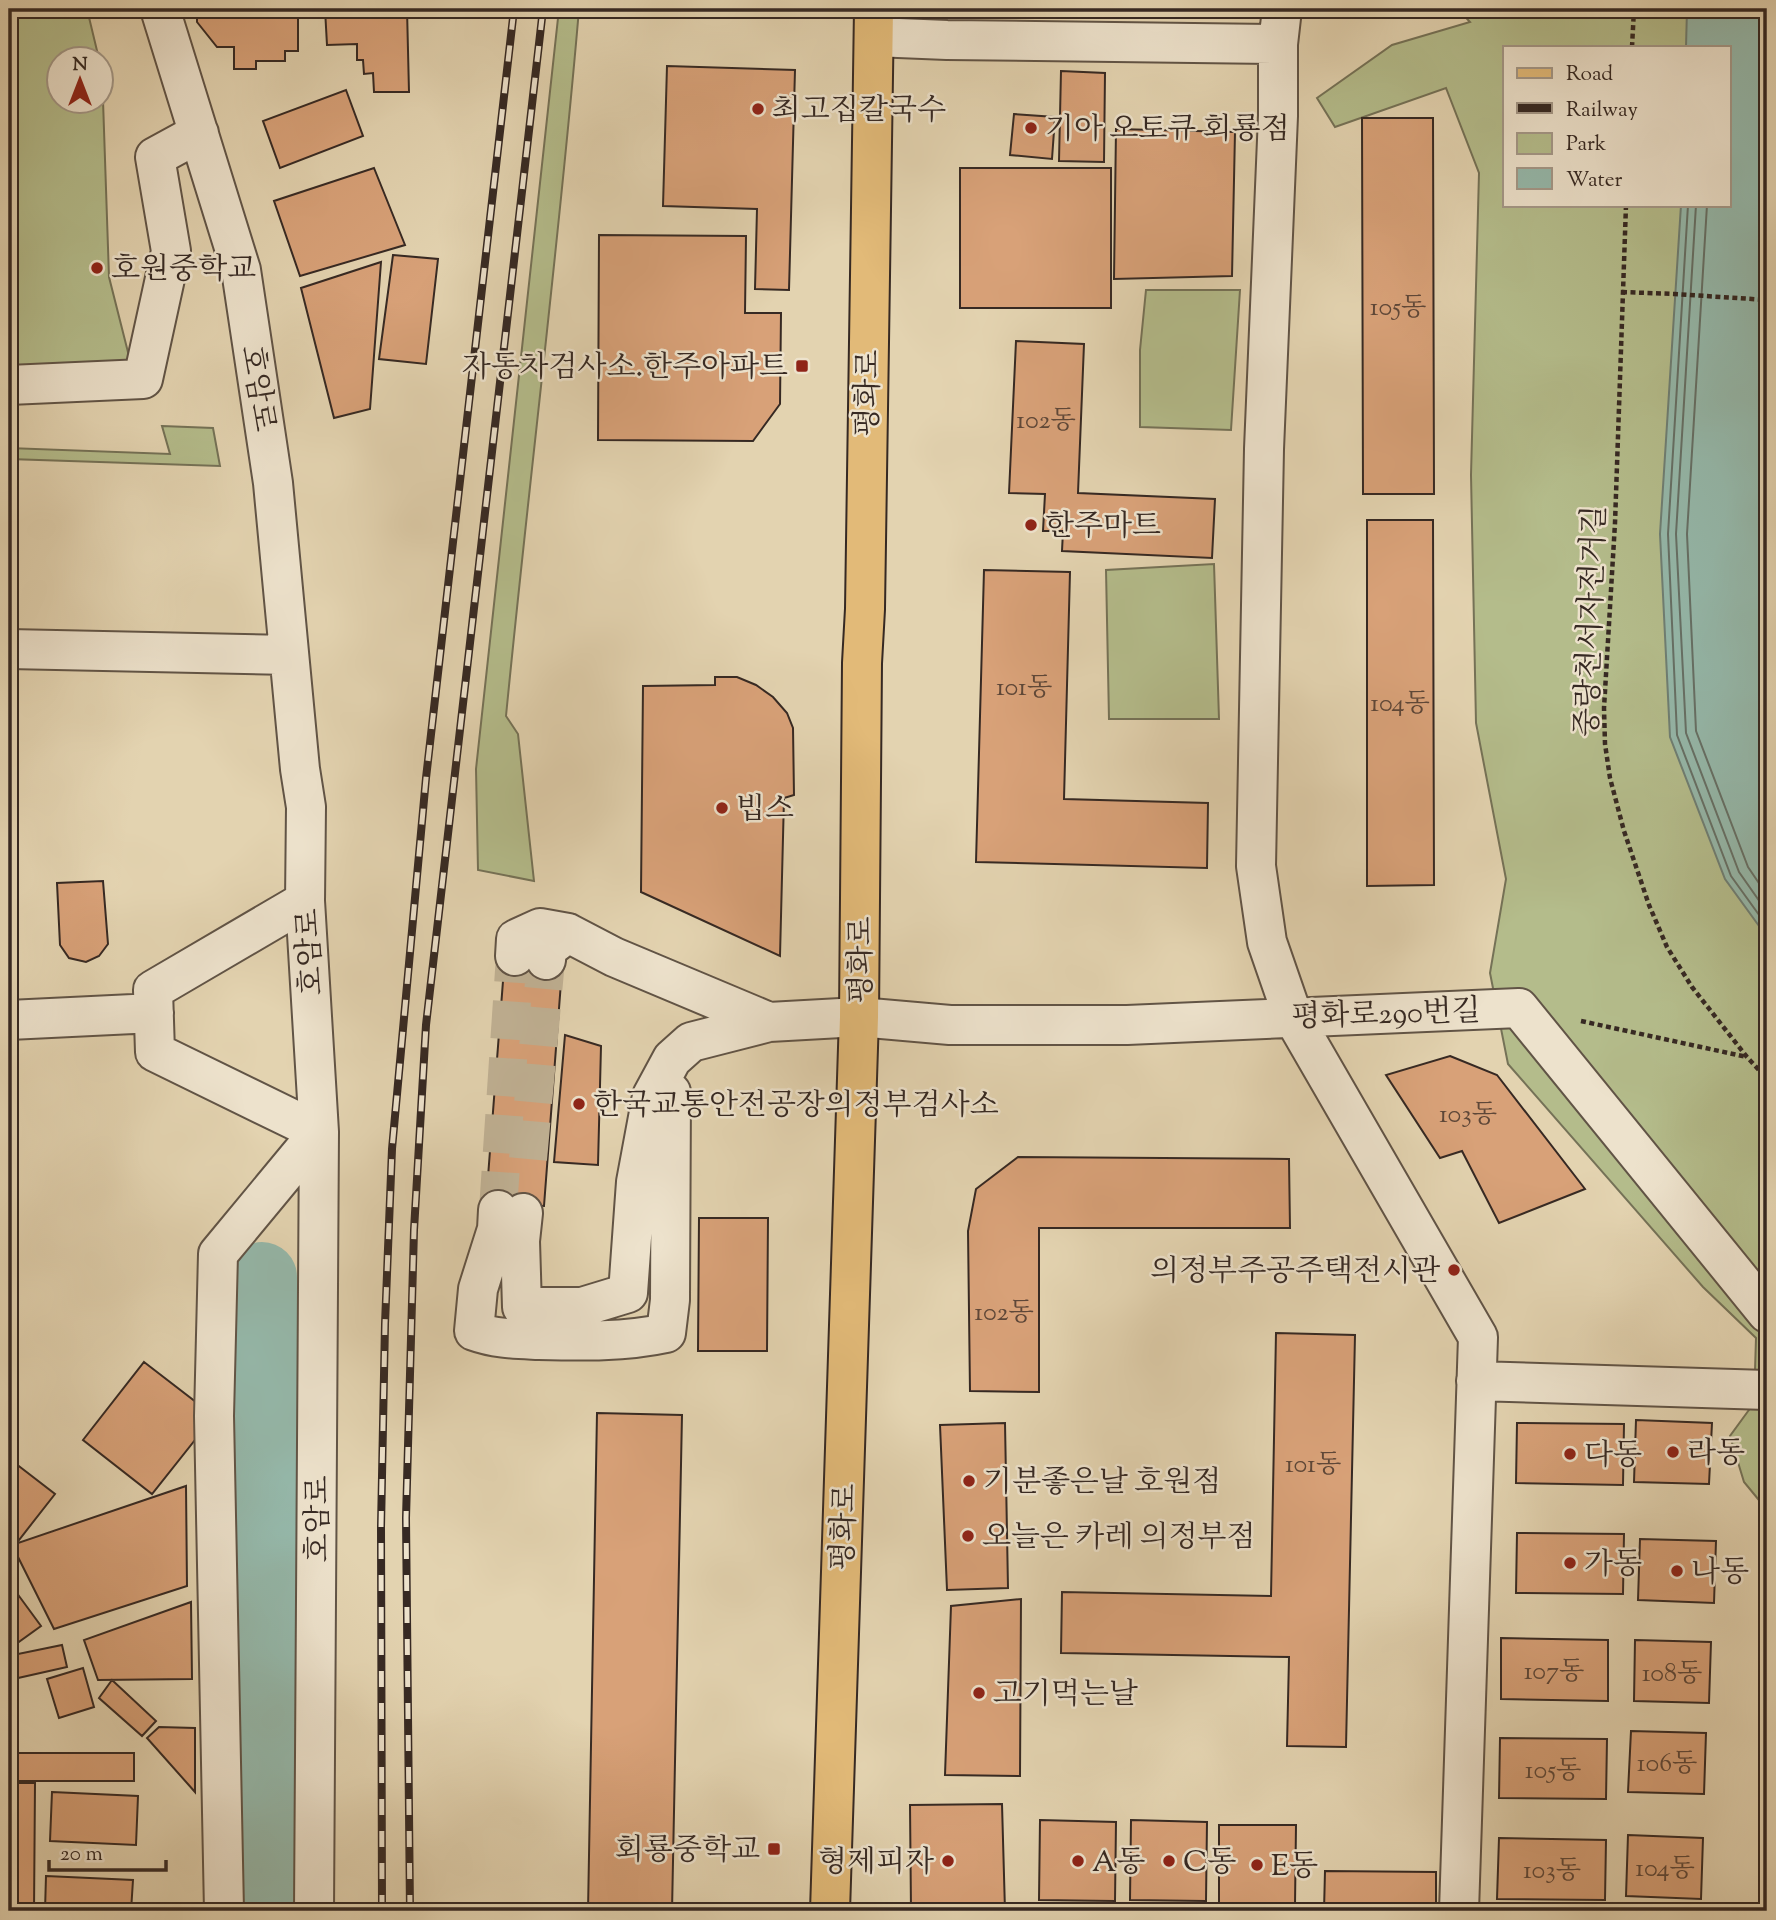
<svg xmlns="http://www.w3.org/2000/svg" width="1776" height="1920" font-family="'Sorts Mill Goudy','Noto Serif KR',serif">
  <rect width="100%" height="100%" fill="#e3d3b0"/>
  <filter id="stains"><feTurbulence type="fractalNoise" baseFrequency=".00286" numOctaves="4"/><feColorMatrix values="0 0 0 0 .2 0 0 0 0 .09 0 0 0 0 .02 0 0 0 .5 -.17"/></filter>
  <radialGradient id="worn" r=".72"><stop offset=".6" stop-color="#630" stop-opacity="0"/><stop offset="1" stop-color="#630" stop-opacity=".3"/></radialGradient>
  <path fill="#b4bc8b" stroke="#757257" stroke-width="2" fill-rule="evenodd" d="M9,9H87L99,59L60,60V102H102V71L109,277L131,364L9,367Z
    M559,9H579C559,245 529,480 506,716L518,734L534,881L478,870L476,769Z
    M1458,9H1767V1506L1763,1505L1744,1482L1730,1436L1754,1403L1756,1338L1703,1287L1508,1064L1490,973L1506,879L1476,723L1471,475L1479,173L1446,88L1335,127L1317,98L1392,45L1470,22ZM1505,47H1729V205H1505Z
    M1146,290H1240L1231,430L1140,427V350Z
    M162,426L213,428L220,466L9,459V448L170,454Z
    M1214,564L1219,719H1109L1106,570Z"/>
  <path fill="#95b8aa" stroke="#6f7f74" stroke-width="2" d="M1687,9H1767V937L1725,879L1670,737L1660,534L1681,205H1729V47H1686Z"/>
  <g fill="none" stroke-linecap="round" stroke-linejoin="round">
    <path stroke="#667066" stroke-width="2" d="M1688,205L1668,534L1677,735L1731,876L1767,926
      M1696,205L1676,534L1686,733L1739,872L1767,912
      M1707,205L1687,534L1696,731L1748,867L1767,895"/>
    <path stroke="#95b8aa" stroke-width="70" d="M262,1277L263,1911"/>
  </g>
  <path fill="#d8a178" stroke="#362923" stroke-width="2" d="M197,9H298V51H285V61H256V69H234V47H217L197,22Z
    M325,9H407L409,92H374L373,73L364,74L363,60H357V44L327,45Z
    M667,66L795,70L789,290L755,289L757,209L663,206Z
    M1061,71L1105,73L1104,162L1059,161Z
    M346,90L363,136L280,168L263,121Z
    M1014,114L1055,117L1052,159L1010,155Z
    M1362,118H1433L1434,494H1363Z
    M1116,129L1235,132L1232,276L1114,279Z
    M374,168L405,245L300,276L274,201Z
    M960,168H1111V308H960Z
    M599,235L746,236L745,313H781L780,404L753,441L598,440Z
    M393,255L438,259L426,364L379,359Z
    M381,262L370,409L334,418L301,288Z
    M1016,341L1084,344L1078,493L1215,499L1212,558L1062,551L1063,531H1043L1045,494L1009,493Z
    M1367,520H1433L1434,885L1367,886Z
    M984,570L1070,572L1064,799L1208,803L1207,868L976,862Z
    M715,677H737L756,685L773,697L787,713L793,728L794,795L784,798L780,956L641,892L643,686L715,685Z
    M103,881L108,944L99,956L86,962L69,958L60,945L57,883Z
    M504,968L562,969L544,1206L486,1203Z
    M565,1035L601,1046L598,1165L554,1162Z
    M1450,1056L1497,1075L1585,1189L1499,1223L1462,1151L1440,1158L1386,1075Z
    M1018,1157L1289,1159L1290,1228H1039V1392L970,1391L968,1231L976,1189Z
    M699,1218H768L767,1351H698Z
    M1276,1333L1355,1335L1346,1747L1287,1746L1289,1657L1061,1653L1062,1592L1271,1596Z
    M144,1362L214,1416L152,1494L83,1440Z
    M597,1413L682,1415L672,1911H588Z
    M1636,1420L1712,1423L1709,1484L1634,1482Z
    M1005,1423L1008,1588L947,1590L940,1425Z
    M1517,1423L1624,1424L1623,1485L1516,1483Z
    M11,1460L55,1494L19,1540L9,1532V1462Z
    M186,1486L187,1586L54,1629L12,1545Z
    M1517,1533L1624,1534L1623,1594L1516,1593Z
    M1640,1539L1716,1541L1714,1603L1638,1600Z
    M19,1596L41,1626L9,1649V1603Z
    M1021,1599L1020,1776L945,1775L951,1606Z
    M191,1602L192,1679L98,1680L84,1640Z
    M1501,1638L1608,1640V1701L1501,1699Z
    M1635,1640L1711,1642L1709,1703L1634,1701Z
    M62,1645L67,1667L18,1678L13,1655Z
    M83,1668L94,1707L59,1718L47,1679Z
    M112,1680L156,1721L142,1736L99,1698Z
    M159,1727L195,1728V1792L147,1738Z
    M1631,1731L1706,1733L1704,1794L1628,1792Z
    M1500,1738L1607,1739L1606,1799L1499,1798Z
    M18,1753H134V1781H18Z
    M9,1783H35L34,1911H9Z
    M52,1792L138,1796L136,1845L50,1841Z
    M1002,1804L1005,1911H911L910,1805Z
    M1040,1820L1116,1822L1115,1901L1039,1900Z
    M1131,1820L1207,1822L1206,1901L1130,1900Z
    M1219,1825H1296L1295,1905H1219Z
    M1628,1835L1703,1838L1701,1899L1626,1896Z
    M1499,1838L1606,1840L1605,1900L1497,1899Z
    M1325,1871L1436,1872V1911H1324Z
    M46,1876L133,1880L131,1911H45Z"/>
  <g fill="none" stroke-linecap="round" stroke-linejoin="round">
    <path stroke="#c0b194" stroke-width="38" stroke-dasharray="38 19" stroke-linecap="butt" d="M528,1159L546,960
      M498,1210L515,956"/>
    <defs>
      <path id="minor" d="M160,9L241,270L273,483L300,769L306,807L305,901L319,1132L314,1911
        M1282,9L1278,44V116L1264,449L1256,866L1267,942L1293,1017L1478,1337L1459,1911
        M874,37L947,40L1278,44
        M9,385L143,379L171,251L155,157L199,133
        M9,649L289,655
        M515,956L516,939L540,928L568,933
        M546,960L547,949L568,933L614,957L769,1022
        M9,1020L154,1013
        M498,1210L497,1229L478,1289L474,1331C496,1339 517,1339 539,1340C582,1341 625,1342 666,1333L670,1300L671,1092
        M523,1213L520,1241L522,1307H582L628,1293L636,1182L652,1096L672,1059L691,1042L769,1022L859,1017L950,1025H1127L1519,1008L1767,1313
        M1476,1381L1767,1390
        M224,1911L214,1416L218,1254L319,1132L155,1052L153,990L305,901"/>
      <path id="major" d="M830,1911L859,1017L862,663L865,609L874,9"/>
    </defs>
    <use href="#minor" stroke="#615446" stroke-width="42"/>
    <use href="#major" stroke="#362923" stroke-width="42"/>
    <path stroke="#362923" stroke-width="4.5" stroke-dasharray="5 3.5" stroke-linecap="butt" d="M1632,47L1634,9
      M1626,205L1615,523L1604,708L1605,744L1610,778L1624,831L1649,905L1667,947L1692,987L1747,1057L1767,1079
      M1622,292L1675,294L1767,300
      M1581,1021L1747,1057"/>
    <use href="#minor" stroke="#ede2cc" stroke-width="38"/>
    <use href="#major" stroke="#e2ba78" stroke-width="38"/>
    <defs>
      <path id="rail" d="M382,1911L381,1527L385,1324L392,1149L426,778L514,9
        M410,1911L406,1518L414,1230L426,1025L543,9"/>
    </defs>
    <use href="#rail" stroke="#362923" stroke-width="8"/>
    <use href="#rail" stroke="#ede2cc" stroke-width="5" stroke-dasharray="16" stroke-linecap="butt"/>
  </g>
  <g fill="#8f2418" stroke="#ede2cc" stroke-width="2.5">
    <circle cx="758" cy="109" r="7"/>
    <circle cx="1031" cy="128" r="7"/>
    <circle cx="97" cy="268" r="7"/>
    <rect x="795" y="359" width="14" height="14" rx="3.5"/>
    <circle cx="1031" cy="525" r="7"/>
    <circle cx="722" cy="808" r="7"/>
    <circle cx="579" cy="1104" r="7"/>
    <circle cx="1454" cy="1270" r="7"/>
    <circle cx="1673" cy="1452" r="7"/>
    <circle cx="1570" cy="1454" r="7"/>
    <circle cx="969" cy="1481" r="7"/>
    <circle cx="968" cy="1536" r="7"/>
    <circle cx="1570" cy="1563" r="7"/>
    <circle cx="1677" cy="1571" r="7"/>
    <circle cx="979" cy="1693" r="7"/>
    <rect x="767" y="1842" width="14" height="14" rx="3.5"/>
    <circle cx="948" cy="1861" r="7"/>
    <circle cx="1078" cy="1861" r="7"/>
    <circle cx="1169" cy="1861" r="7"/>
    <circle cx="1257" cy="1865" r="7"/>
  </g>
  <g text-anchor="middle" stroke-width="5" stroke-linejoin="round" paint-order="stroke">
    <g font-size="26" fill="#5e4738">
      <text x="1398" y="315">105동</text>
      <text x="1046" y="428">102동</text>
      <text x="1024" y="695">101동</text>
      <text x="1400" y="711">104동</text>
      <text x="1468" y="1122">103동</text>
      <text x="1004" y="1320">102동</text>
      <text x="1313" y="1472">101동</text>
      <text x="1554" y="1679">107동</text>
      <text x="1672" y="1681">108동</text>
      <text x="1667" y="1771">106동</text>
      <text x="1553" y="1778">105동</text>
      <text x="1665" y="1876">104동</text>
      <text x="1552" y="1878">103동</text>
    </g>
    <g font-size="30" fill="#362923" stroke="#ede2cc" text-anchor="start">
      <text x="772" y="119">최고집칼국수</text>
      <text x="1045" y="138">기아 오토큐 회룡점</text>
      <text x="111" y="278">호원중학교</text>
      <text x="788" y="376" text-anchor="end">자동차검사소.한주아파트</text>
      <text x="1045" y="535">한주마트</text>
      <text x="736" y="818">빕스</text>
      <text x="593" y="1114">한국교통안전공장의정부검사소</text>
      <text x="1440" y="1280" text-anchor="end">의정부주공주택전시관</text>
      <text x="1687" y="1462">라동</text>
      <text x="1584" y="1464">다동</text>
      <text x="983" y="1491">기분좋은날 호원점</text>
      <text x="982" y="1546">오늘은 카레 의정부점</text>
      <text x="1584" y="1573">가동</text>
      <text x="1691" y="1581">나동</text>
      <text x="993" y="1703">고기먹는날</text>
      <text x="760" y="1859" text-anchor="end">회룡중학교</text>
      <text x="934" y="1871" text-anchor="end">형제피자</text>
      <text x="1092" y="1871">A동</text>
      <text x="1183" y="1871">C동</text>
      <text x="1271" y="1875">E동</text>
    </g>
    <g font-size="30" fill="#362923" stroke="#ede2cc">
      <text transform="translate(259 388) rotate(81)" y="10">호암로</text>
      <text transform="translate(867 393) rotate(-89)" y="10">평화로</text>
      <text transform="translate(1590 621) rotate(-88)" y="10">중랑천서자전거길</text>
      <text transform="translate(309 952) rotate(-93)" y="10">호암로</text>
      <text transform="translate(860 960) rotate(-90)" y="10">평화로</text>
      <text transform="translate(1386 1013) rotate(-2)" y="10">평화로290번길</text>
      <text transform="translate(317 1519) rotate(-90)" y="10">호암로</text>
      <text transform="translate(843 1527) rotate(-88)" y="10">평화로</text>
    </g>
  </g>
  <rect width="1776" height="1920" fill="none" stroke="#e3d3b0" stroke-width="35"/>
  <rect x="10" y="10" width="1755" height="1899" fill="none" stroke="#362923" stroke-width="3.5"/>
  <rect x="18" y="18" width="1741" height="1885" fill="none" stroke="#362923" stroke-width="2"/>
  <rect x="1503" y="46" width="228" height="161" fill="#ede2cc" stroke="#a49888" stroke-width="2"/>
  <rect x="1517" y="68" width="35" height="10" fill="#e2ba78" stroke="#a49888" stroke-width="2"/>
  <text x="1566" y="80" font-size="21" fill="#362923">Road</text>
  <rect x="1517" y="103" width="35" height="10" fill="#362923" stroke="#a49888" stroke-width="2"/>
  <text x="1566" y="116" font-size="21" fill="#362923">Railway</text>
  <rect x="1517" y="133" width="35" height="21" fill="#b4bc8b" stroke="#a49888" stroke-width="2"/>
  <text x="1566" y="150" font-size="21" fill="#362923">Park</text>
  <rect x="1517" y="168" width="35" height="21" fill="#95b8aa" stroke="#a49888" stroke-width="2"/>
  <text x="1566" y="186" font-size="21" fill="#362923">Water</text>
  <g transform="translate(80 80)"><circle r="33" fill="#ede2cc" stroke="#a49888" stroke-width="2"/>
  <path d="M0-5L12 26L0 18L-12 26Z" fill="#8f2418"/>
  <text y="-10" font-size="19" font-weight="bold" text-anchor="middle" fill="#362923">N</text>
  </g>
  <path d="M49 1860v10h117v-10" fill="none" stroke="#362923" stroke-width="3.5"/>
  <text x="60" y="1860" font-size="21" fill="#362923" stroke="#ede2cc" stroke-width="5" paint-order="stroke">20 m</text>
  <rect width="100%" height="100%" filter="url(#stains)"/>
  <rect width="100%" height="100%" fill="url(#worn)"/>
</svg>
